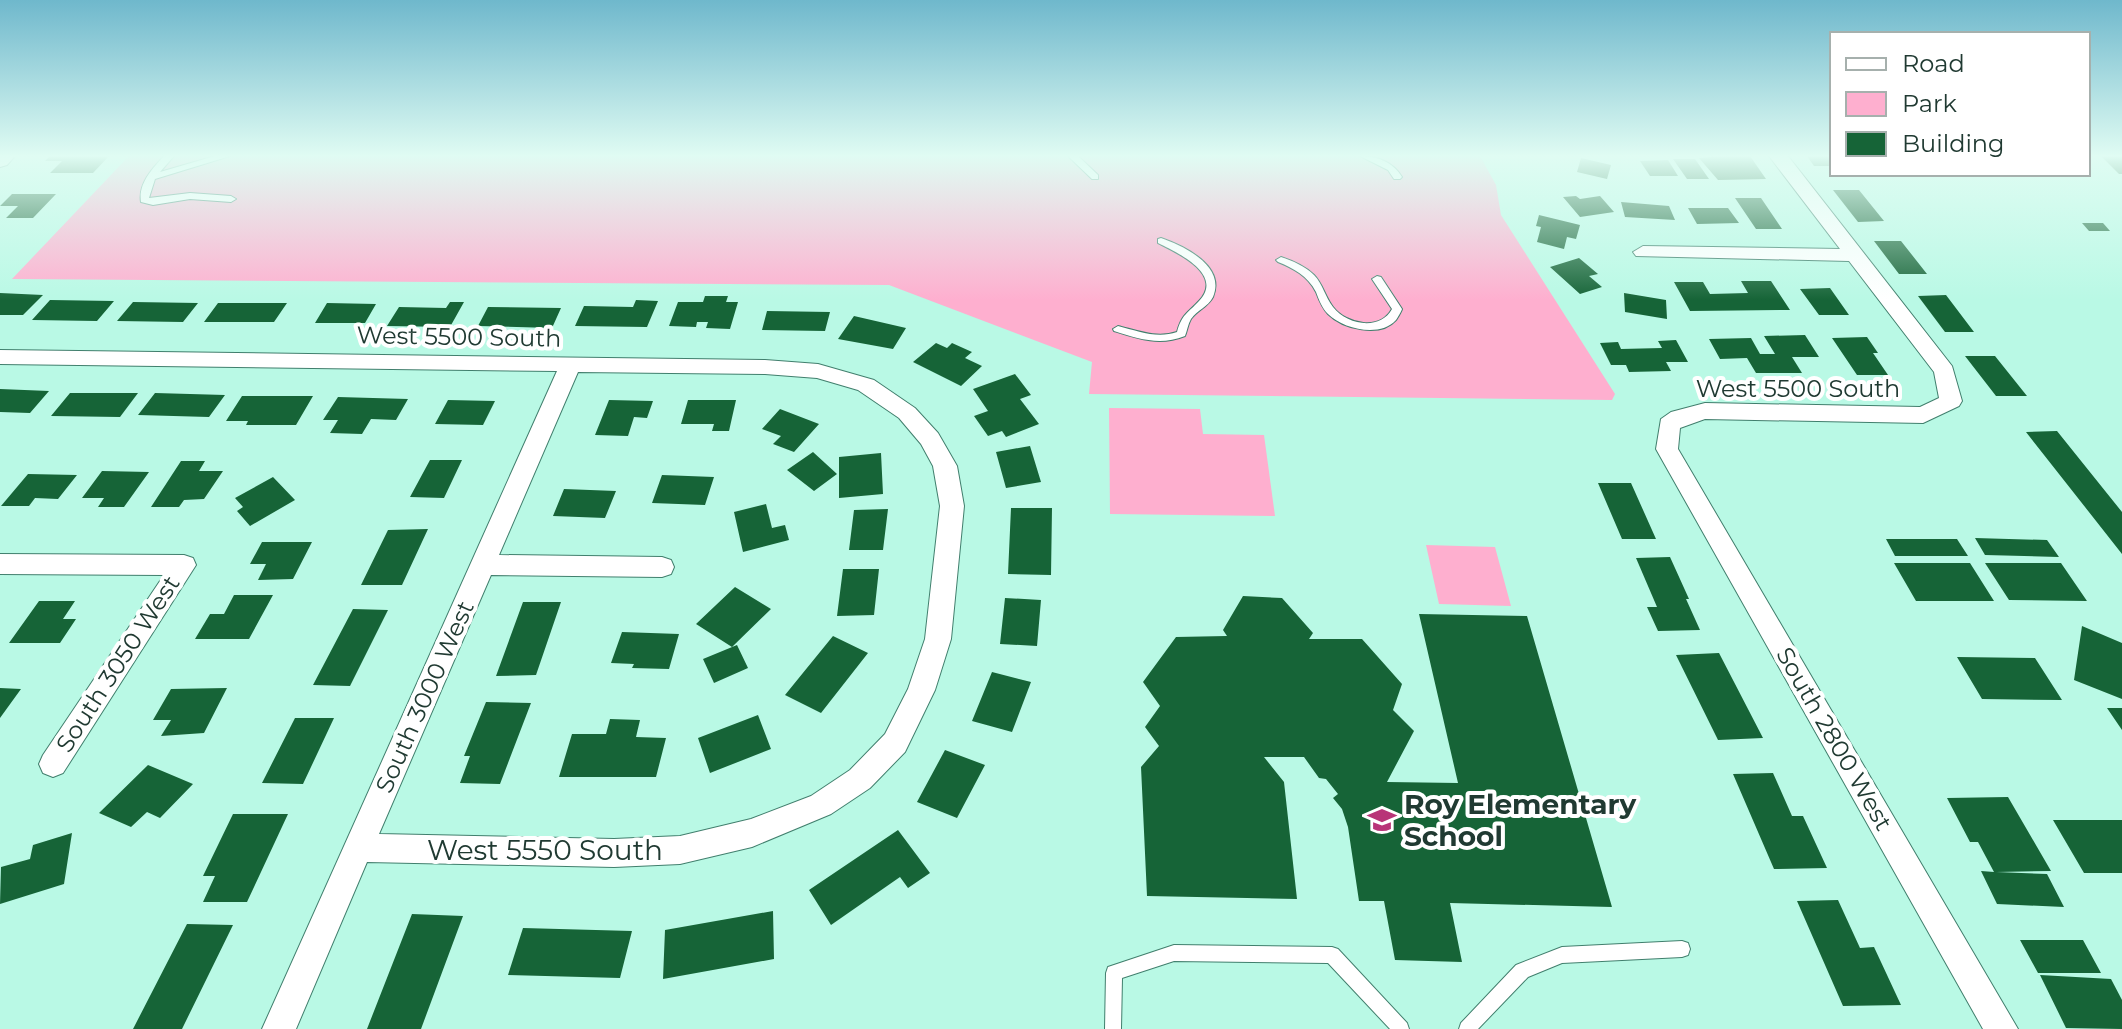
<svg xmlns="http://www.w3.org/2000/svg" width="2122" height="1029" font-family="Montserrat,sans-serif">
  <rect width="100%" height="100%" fill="#b9f9e5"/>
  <path fill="#feafcf" d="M129,156H1480L1496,185L1501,215L1615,394L1612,400L1089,394L1092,362L889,285L12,279Z
    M1109,408L1200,409L1203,434L1264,435L1275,516L1110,514Z
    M1426,545L1495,547L1511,606L1439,604Z"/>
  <path fill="#166437" d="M50,156H109L93,173H50L62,161H45Z
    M1723,156H1750L1766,179L1718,180L1699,158Z
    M1807,156H1831L1832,166H1814Z
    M2101,156H2122V174H2119Z
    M1581,158L1611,165L1607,179L1577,172Z
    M1673,159H1695L1709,179H1687Z
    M1668,160L1678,176H1650L1640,161Z
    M1833,190H1859L1884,221L1858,222Z
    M12,194H56L33,218H6L18,206H0Z
    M1576,196L1580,199L1600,196L1614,212L1580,217L1563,197Z
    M1735,198H1761L1782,229H1756Z
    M1621,202L1669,206L1675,220L1625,217Z
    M1688,208H1728L1739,223L1697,224Z
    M1539,215L1580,225L1576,239L1567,237L1564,249L1537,242L1541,227L1536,226Z
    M2082,223H2103L2110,231H2089Z
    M1874,241H1901L1927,274H1899Z
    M1579,258L1598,274L1589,276L1602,287L1580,294L1550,267Z
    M1741,281H1771L1790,310L1690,311L1674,282H1703L1710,294L1748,293Z
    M1830,288L1849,315H1819L1800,289Z
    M0,293L43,295L23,315H0Z
    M1624,293L1666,300L1667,319L1625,312Z
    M1946,295L1974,332H1945L1918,296Z
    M705,296H728L726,302H738L730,329L706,328L708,322H697L696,327L669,326L678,302H703Z
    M50,300L114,301L97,321L32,320Z
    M636,300L658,301L647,327L575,326L584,306L633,307Z
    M133,302L198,303L183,322L117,321Z
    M450,302H464L450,327L387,326L399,307L446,308Z
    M218,303H287L274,322H204Z
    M327,303L376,304L365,323H315Z
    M488,307L561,308L552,328L478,326Z
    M767,311L830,312L825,331L762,330Z
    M854,316L906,328L893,349L838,339Z
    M1805,335L1819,357H1792L1802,373H1756L1747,358L1720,359L1709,339L1751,338L1760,354H1775L1764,336Z
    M1867,337L1878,353H1873L1888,375H1857L1832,338Z
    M1676,340L1688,362H1666L1671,371L1629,372L1626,365H1611L1600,343L1618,342L1621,349L1662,348L1658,341Z
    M936,343L947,348L952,343L972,352L965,358L982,366L961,386L913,362Z
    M1965,356H1995L2027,396H1996Z
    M1015,374L1031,395L1020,399L1039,424L1006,437L1002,431L988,436L974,416L988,411L973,389Z
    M0,389L49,391L30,413L0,412Z
    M70,393H138L120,417L51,416Z
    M155,393L225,395L209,417L138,415Z
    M242,396H313L296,425H246L248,421H226Z
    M338,397L408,399L396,420L371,419L362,434L330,433L338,420H323Z
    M448,400L495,401L483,425L435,424Z
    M609,400L653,401L647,418L634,417L628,436L595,435Z
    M688,400H736L729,431H712L714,424H681Z
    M780,409L819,424L794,452L773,444L781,436L762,429Z
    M2057,431L2122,512V554L2026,432Z
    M1030,446L1041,482L1006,488L996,452Z
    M813,452L837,474L814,491L787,470Z
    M881,453L883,494L839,498V457Z
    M430,460H462L444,498L410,497Z
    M181,461H205L199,471H223L204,499L184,500L179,507H151Z
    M102,471L149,472L124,507H98L104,498H82Z
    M28,474L77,475L58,499L35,498L29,506H1Z
    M662,475L714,477L705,505L652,503Z
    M273,477L295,500L250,526L237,511L243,507L235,498Z
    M1598,483H1631L1656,539H1622Z
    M564,489L616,491L605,518L553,516Z
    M766,504L772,528L785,525L789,540L743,552L734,512Z
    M1011,508H1052L1051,575L1008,574Z
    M888,509L883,550H849L854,510Z
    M428,529L402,585H361L388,530Z
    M1975,538L2047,540L2059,557L1985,555Z
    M1886,539H1957L1968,556H1895Z
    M262,542H312L293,579L258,580L266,564H250Z
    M1670,557L1689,599H1686L1700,630L1658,631L1647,607H1657L1636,558Z
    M1894,563H1970L1994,601H1916Z
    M1985,563H2061L2087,601L2009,600Z
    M843,569H879L874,615L837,616Z
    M735,587L771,609L732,647L696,624Z
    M234,595H273L249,639H195L210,614H224Z
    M1243,596L1282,598L1313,633L1309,639H1362L1402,684L1393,710L1414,731L1387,782L1458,783L1419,614L1527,616L1612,907L1450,903L1462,962L1395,960L1384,901H1359L1348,827L1342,809L1333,798L1338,794L1326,779L1319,778L1304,757H1264L1284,782L1297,899L1147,896L1141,767L1159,746L1145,727L1160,706L1143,682L1176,637L1227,636L1223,630Z
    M1005,598L1041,600L1037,646L1000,644Z
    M39,601H75L63,619H76L60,643H9Z
    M523,602H561L536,675L496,676Z
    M353,609L388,610L350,686L313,685Z
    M2082,626L2122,643V699L2074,680Z
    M622,632L679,634L669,669L632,668L634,664L611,663Z
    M833,636L868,653L821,713L785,695Z
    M737,645L748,668L714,683L703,659Z
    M1719,653L1763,738L1718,740L1676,655Z
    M1957,657L2035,658L2062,700L1982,699Z
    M992,672L1031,682L1012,732L972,721Z
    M0,688L21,689L0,718Z
    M227,688L204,733L161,736L171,720H153L171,689Z
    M486,702L531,703L500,784L460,783L470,756H464Z
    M2107,708H2122V730Z
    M758,715L771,749L710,773L698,738Z
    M295,718H334L303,784L262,783Z
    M610,719L640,720L636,737L666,738L656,777H559L572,734H606Z
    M945,750L985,765L957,818L917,802Z
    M148,765L193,784L160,818L147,812L131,827L99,813Z
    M1773,773L1792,816H1803L1827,868L1774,869L1733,774Z
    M2008,797L2051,871L1996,872L2047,874L2064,907L1997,904L1981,871L1994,872L1978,842H1970L1947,798Z
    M233,814H288L247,902H203L215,876H203Z
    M2053,820H2122V873H2084Z
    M898,830L930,873L908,888L900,877L831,925L809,890Z
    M72,833L64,884L0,904L1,867L30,859L33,845Z
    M1838,900L1860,948L1874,947L1901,1005L1843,1006L1797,901Z
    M773,911L774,959L663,979L665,930Z
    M412,914L463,916L421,1029H367Z
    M187,924L233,925L182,1029H133Z
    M523,928L632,931L620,978L508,975Z
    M2020,940H2083L2101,973H2038Z
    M2040,975L2111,979L2122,1000V1029L2066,1028Z"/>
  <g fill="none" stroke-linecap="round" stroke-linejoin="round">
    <defs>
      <path id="service" d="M164,156H174L160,172L215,156H230L155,179L149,198L190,193L231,196L236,199L231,202L190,199L153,205L141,202C138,184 152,169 164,156Z
        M1068,156H1078L1098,175V179H1092Z
        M1360,156C1377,156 1393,162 1402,177L1400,179H1394L1388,170Z
        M1161,238C1184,246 1226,266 1213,297C1208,307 1197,310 1191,319C1188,324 1187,331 1185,336C1160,346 1139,339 1114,331L1113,329L1118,326C1138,331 1157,339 1177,332C1182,314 1187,314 1199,301C1225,274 1176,252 1158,243V239Z
        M1281,257C1293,261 1305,266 1314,275C1323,284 1325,297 1333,307C1347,325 1380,331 1392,309L1372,279L1377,276L1381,277L1402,309C1402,310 1397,319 1396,320C1380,338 1343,329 1328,314C1322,308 1319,300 1316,292C1308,276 1293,268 1278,262L1276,260Z
        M1682,941L1688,943L1690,949L1688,955L1682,957L1562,963L1528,977L1478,1029H1459L1461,1023L1516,965L1562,947Z
        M1174,945L1332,947L1338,949L1407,1023L1409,1029H1390L1328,963L1174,961L1122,978L1121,1029H1105L1106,973L1108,967Z"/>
      <path id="minor" d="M1769,156H1788L1952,366L1962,401L1959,406L1923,423L1705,419L1680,428L1678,449L2018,1029H1983L1656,449L1661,419L1671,412L1705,403L1920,407L1939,398L1934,372L1849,261L1636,256L1633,252L1643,246L1840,249Z
        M0,350L765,360L818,364L874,380L915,408L938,433L957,466L964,506L951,639L935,690L905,752L870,788L831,814L752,847L680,864L614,867L367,862L296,1029H262L557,371L0,364ZM578,372L765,374L817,378L858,390L899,418L921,444L933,466L940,506L925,639L908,689L885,734L850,770L811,796L751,819L680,836L614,839L379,834L491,575L662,577L671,574L674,567L671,560L662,557L499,555Z
        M0,554L184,555L193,558L196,565L63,773L53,777L43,773L39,764L43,755L164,575L0,574Z"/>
      <path id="tertiary" d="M0,156H15L7,165L0,167Z"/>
    </defs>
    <use href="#service" stroke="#417f6d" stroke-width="2"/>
    <use href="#minor" stroke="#417f6d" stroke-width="2"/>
    <use href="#tertiary" stroke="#417f6d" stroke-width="2"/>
    <use href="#service" fill="#fff" fill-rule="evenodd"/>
    <use href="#minor" fill="#fff" fill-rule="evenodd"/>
    <use href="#tertiary" fill="#fff" fill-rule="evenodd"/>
  </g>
  <linearGradient id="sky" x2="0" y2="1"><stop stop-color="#6fb8cc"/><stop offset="0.52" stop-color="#e0fcf3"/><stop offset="1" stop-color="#e0fcf3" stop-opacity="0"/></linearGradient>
  <rect width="2122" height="300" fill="url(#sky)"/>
  <defs>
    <symbol id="school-bare" viewBox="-9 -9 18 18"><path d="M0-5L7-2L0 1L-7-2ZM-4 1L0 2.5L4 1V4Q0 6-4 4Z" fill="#b83478" stroke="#fff" stroke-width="2.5" paint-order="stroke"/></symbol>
  </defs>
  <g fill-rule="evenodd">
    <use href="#school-bare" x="1362" y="800" width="40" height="40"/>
  </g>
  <g text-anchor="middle" stroke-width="8" stroke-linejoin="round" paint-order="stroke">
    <g font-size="24" fill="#203a32" stroke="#fff">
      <text transform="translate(459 337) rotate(1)" y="8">West 5500 South</text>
      <text x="1798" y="397">West 5500 South</text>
      <text transform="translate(118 664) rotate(-57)" y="8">South 3050 West</text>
      <text transform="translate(425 697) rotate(-66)" y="8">South 3000 West</text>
      <text transform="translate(1834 739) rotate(60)" y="8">South 2800 West</text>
    </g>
    <g font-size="28" font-weight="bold" fill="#203a32" stroke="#fff" text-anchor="start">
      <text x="1404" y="814">Roy Elementary<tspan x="1404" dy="32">School</tspan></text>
    </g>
    <g font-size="28" fill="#203a32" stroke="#fff">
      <text x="545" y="860">West 5550 South</text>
    </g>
  </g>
  <rect x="1830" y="32" width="260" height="144" fill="#ffffff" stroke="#a6b0ad" stroke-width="2"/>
  <rect x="1846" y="58" width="40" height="12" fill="#ffffff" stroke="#a6b0ad" stroke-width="2"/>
  <text x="1902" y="72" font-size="24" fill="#203a32">Road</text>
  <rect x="1846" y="92" width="40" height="24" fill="#feafcf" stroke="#a6b0ad" stroke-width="2"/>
  <text x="1902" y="112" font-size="24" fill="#203a32">Park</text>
  <rect x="1846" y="132" width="40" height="24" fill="#166437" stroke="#a6b0ad" stroke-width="2"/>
  <text x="1902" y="152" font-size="24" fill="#203a32">Building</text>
</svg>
